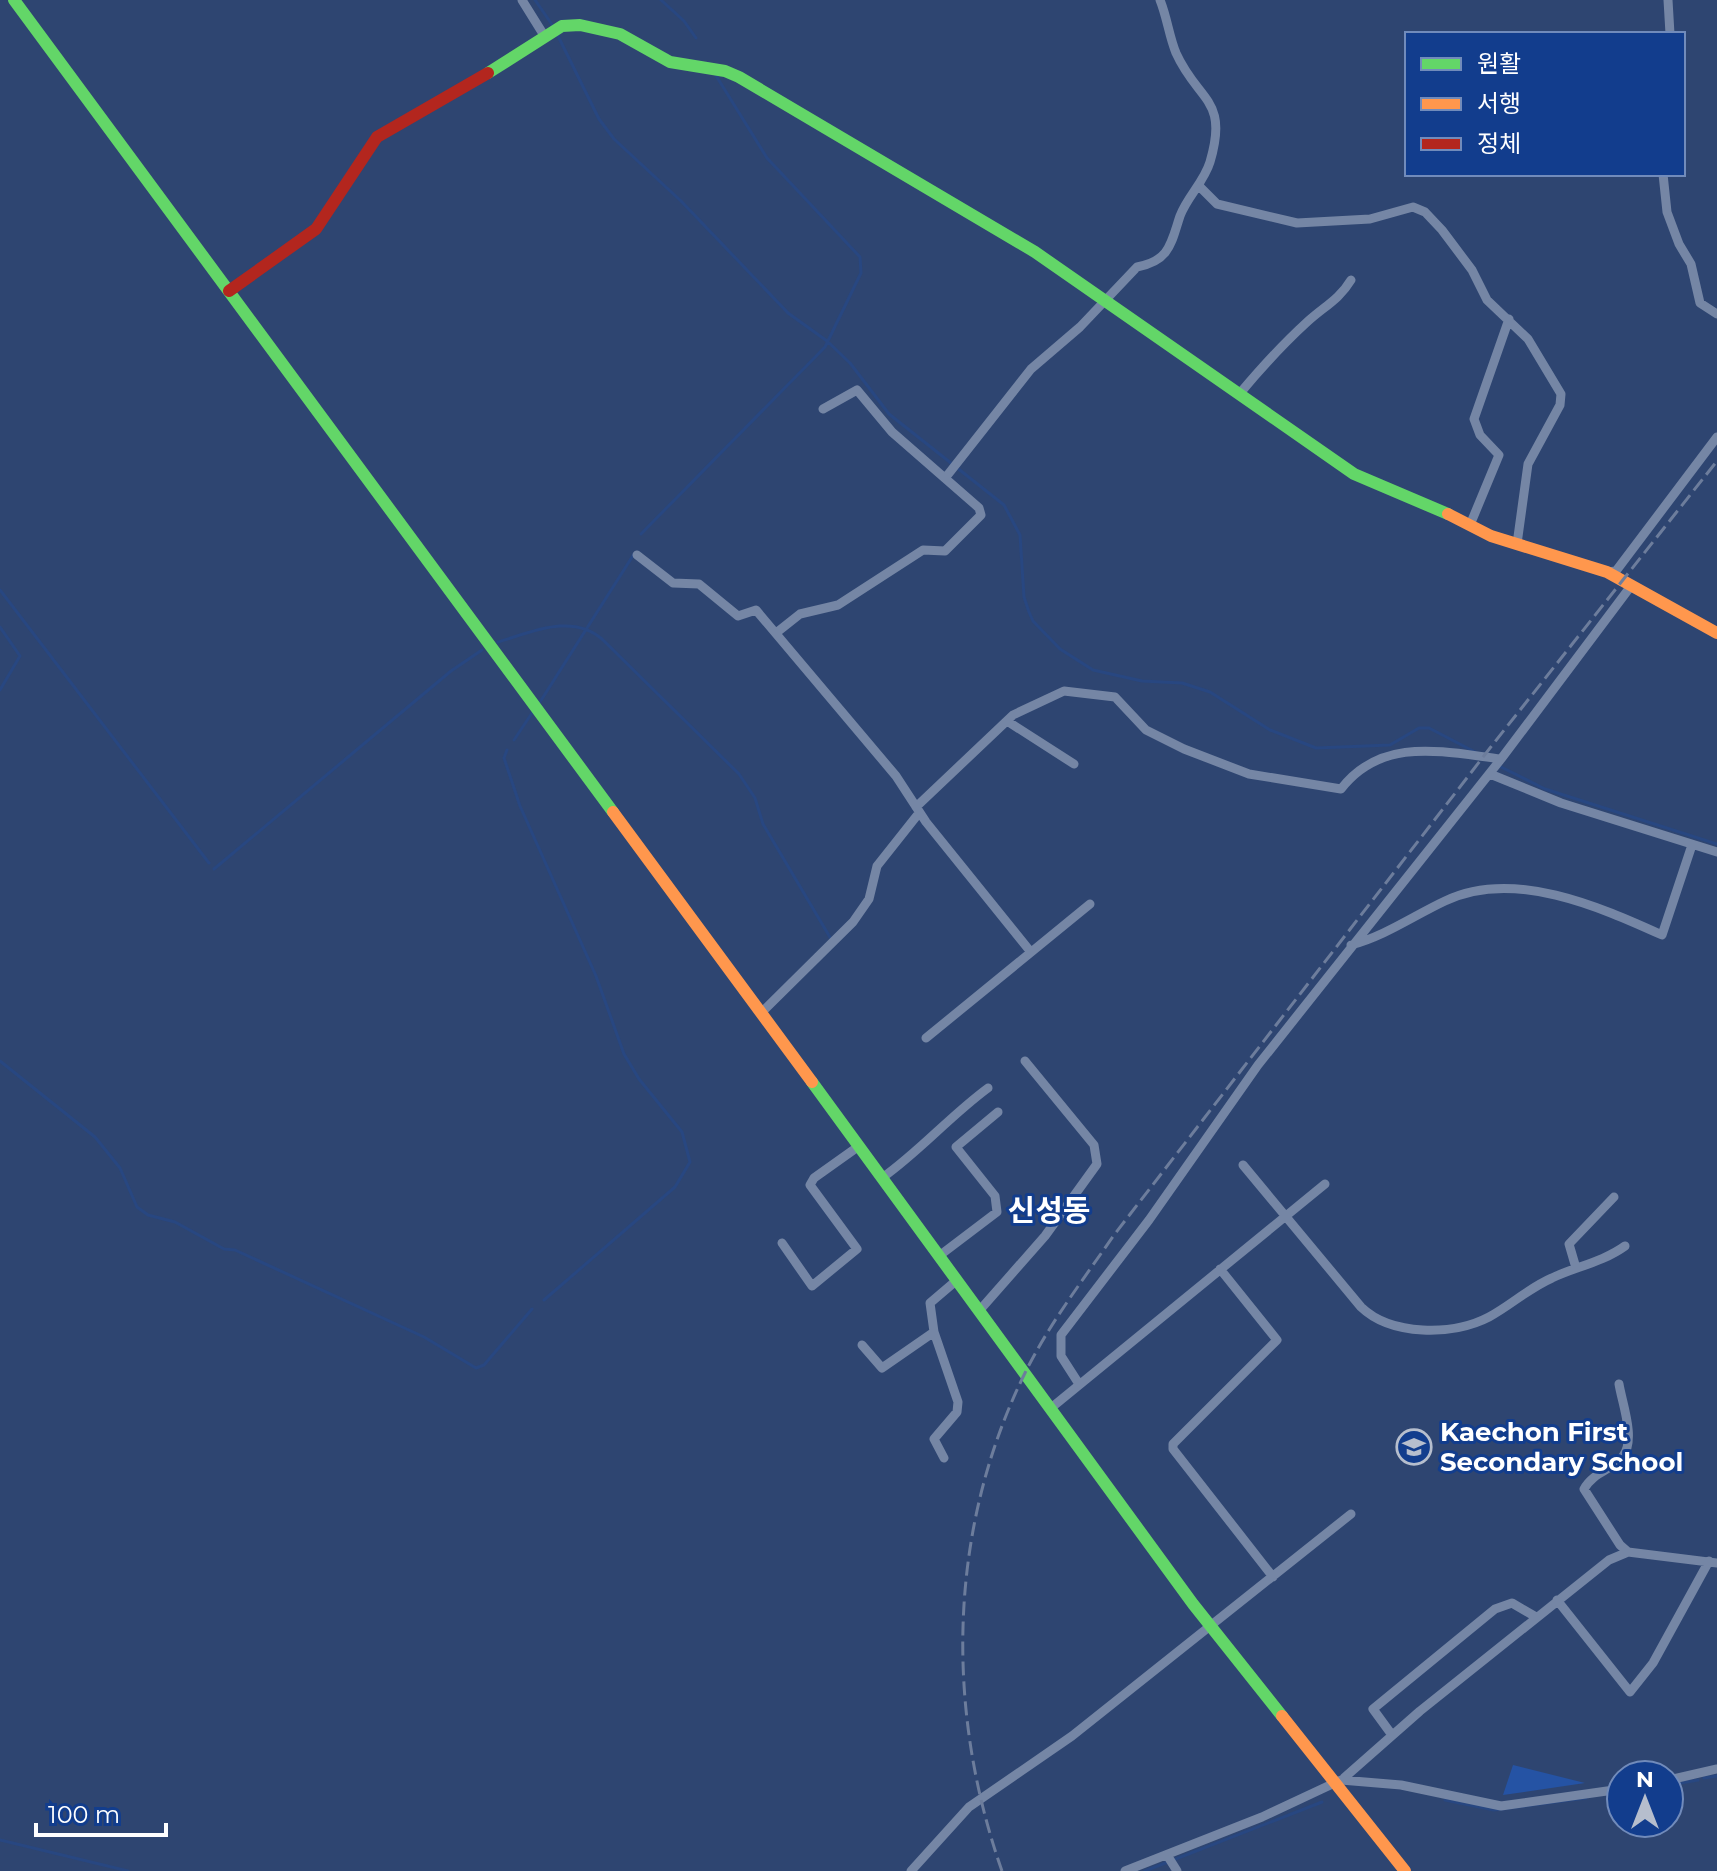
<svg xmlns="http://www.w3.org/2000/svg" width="1717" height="1871" font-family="Montserrat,'Noto Sans KR',sans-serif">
  <rect width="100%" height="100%" fill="#2e4571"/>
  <path fill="#2553a4" d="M1513,1765L1585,1783L1503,1795Z"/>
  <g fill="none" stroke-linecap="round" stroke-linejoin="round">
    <path stroke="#284781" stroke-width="3" d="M535,0L553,26
      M661,0L684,21L696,38
      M557,34L599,119L614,139L681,201L788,313L827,341L850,363L889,414L1004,505L1020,535L1024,597L1029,612L1033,621L1060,649L1093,670L1142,681L1182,683L1210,692L1270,730L1316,748L1390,745L1419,728H1429L1475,752
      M641,534L825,347L861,273L860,257L767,158L715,74
      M0,590L209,863
      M0,627L20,656L0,690
      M498,642C532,632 572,613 602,639L739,774L755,798L763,824L831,939
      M540,702L634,554
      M514,740L532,713
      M507,750L504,758L520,806L596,976L624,1054L639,1079L682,1132L690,1162L675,1187L544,1300
      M1499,766L1545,789L1717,844
      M214,869L451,671L482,650
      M0,1061L95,1137L120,1168L137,1207L148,1215L175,1222L224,1249L235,1250L424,1337L476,1368L484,1365L532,1309
      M1704,1778L1717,1776
      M1669,1785L1698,1780
      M1445,1800L1494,1810L1586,1798
      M0,1840L128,1871
      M1145,1871L1322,1802"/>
    <path stroke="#7586a5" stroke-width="9" d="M522,0L545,37
      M1668,0L1670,34
      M1663,174L1667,212L1679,244L1691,264L1700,303L1717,314
      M1199,186L1217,204L1297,223L1370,219L1413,207L1425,212L1442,230L1472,270L1487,300L1528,339L1561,394L1560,405L1528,464L1517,544
      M1241,392C1262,367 1282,345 1306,323C1323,307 1339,300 1351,280
      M946,477L1031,369L1080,327L1137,267C1170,261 1171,243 1180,216C1187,197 1204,182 1210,162C1229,98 1198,102 1176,53C1169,36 1167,17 1160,0
      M1470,525L1499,455L1480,435L1474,419L1509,319
      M637,555L673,583L699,584L738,616L756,610L896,776L926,822L1030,951
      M1607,572L1616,571L1717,437
      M776,633L800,614L838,605L923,550L945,551L981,515L979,508L892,432L857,390L823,409
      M1007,721L1074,764
      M1490,774L1561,803L1717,852
      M916,807L1013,715L1064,691L1115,697L1146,730L1184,749L1249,774L1341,789C1382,736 1443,752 1501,759
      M1351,945C1385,936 1413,916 1445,901C1513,868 1600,907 1662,935L1692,845
      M761,1013L853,922L869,899L877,866L919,813
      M926,1038L1090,904
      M1243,1165L1361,1307C1391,1336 1453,1336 1489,1317C1511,1305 1529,1288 1552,1278C1575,1267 1603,1262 1625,1246
      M882,1178C920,1151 950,1116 988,1088
      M782,1243L812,1286L857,1249L810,1185L814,1178L859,1146
      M939,1256L997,1212L995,1196L956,1147L998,1112
      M1576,1268L1569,1244L1614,1197
      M1220,1269L1277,1340L1173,1444V1449L1273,1577
      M979,1311L1045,1236L1097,1164L1094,1145L1025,1061
      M862,1345L882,1368L934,1332
      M1079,1384L1061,1356V1335L1149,1220L1258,1065L1501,759L1631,586
      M1619,1384C1622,1403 1636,1439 1623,1456C1613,1470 1593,1472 1584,1489L1620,1545L1628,1552
      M1051,1408L1325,1184
      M944,1458L934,1439L957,1412L958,1402L934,1332L930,1303L957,1280
      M1557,1600L1630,1692L1653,1663L1709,1561
      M1392,1735L1373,1709L1495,1609L1512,1603L1536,1617
      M1344,1778L1420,1711L1609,1560L1628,1552L1717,1563
      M1669,1780L1717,1769
      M1167,1855L1177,1871
      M911,1871L969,1807L1072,1736L1351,1514
      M1125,1871L1262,1817L1341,1780L1401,1785L1501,1806L1621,1789"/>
    <path stroke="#63d668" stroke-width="12" d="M14,0L613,812
      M488,73L562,26L580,25L620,34L670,62L725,71L739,77L1035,252L1354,474L1448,514
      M812,1082L1193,1604L1282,1716"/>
    <path stroke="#ff974d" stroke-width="12" d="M1448,514L1491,536L1607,572L1717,633
      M613,812L812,1082
      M1282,1716L1405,1871"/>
    <path stroke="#b3261e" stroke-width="12" d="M229,291L316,229L377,137L488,73"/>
    <path stroke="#6d7d9c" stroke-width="3" stroke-dasharray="14 6" stroke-linecap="butt" d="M1002,1871C945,1709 948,1529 1025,1373C1049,1324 1083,1280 1114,1235L1490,748L1717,461"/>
  </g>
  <defs>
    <symbol id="school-ring" viewBox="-11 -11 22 22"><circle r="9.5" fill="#123d8d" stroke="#b6becd" stroke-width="1.5"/><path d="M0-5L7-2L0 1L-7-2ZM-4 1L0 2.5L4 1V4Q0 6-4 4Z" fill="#b6becd"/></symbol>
  </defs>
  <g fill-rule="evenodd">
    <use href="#school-ring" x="1394" y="1427" width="40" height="40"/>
  </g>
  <g text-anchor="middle" stroke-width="6" stroke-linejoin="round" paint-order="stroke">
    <g font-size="26" font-weight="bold" fill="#fff" stroke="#123d8d" text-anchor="start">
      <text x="1440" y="1441">Kaechon First<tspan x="1440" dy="30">Secondary School</tspan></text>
    </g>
    <g font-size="30" font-weight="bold" fill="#fff" stroke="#123d8d">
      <text x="1049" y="1221">신성동</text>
    </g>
  </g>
  <rect x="1405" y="32" width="280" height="144" fill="#123d8d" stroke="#718bbb" stroke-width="2"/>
  <rect x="1421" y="58" width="40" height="12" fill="#63d668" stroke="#718bbb" stroke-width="2"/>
  <text x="1477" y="72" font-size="24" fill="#ffffff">원활</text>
  <rect x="1421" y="98" width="40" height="12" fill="#ff974d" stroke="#718bbb" stroke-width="2"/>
  <text x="1477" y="112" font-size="24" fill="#ffffff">서행</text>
  <rect x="1421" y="138" width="40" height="12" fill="#b3261e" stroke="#718bbb" stroke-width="2"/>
  <text x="1477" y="152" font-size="24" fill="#ffffff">정체</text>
  <g transform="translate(1645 1799)"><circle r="38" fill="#123d8d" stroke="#718bbb" stroke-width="2"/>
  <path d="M0-6L14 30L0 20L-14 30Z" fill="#b6becd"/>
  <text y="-12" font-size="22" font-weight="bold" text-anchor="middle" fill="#ffffff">N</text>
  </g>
  <path d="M36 1823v12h130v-12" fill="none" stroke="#ffffff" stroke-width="4"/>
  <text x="48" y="1823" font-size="24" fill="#ffffff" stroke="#123d8d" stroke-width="6" paint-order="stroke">100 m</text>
</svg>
